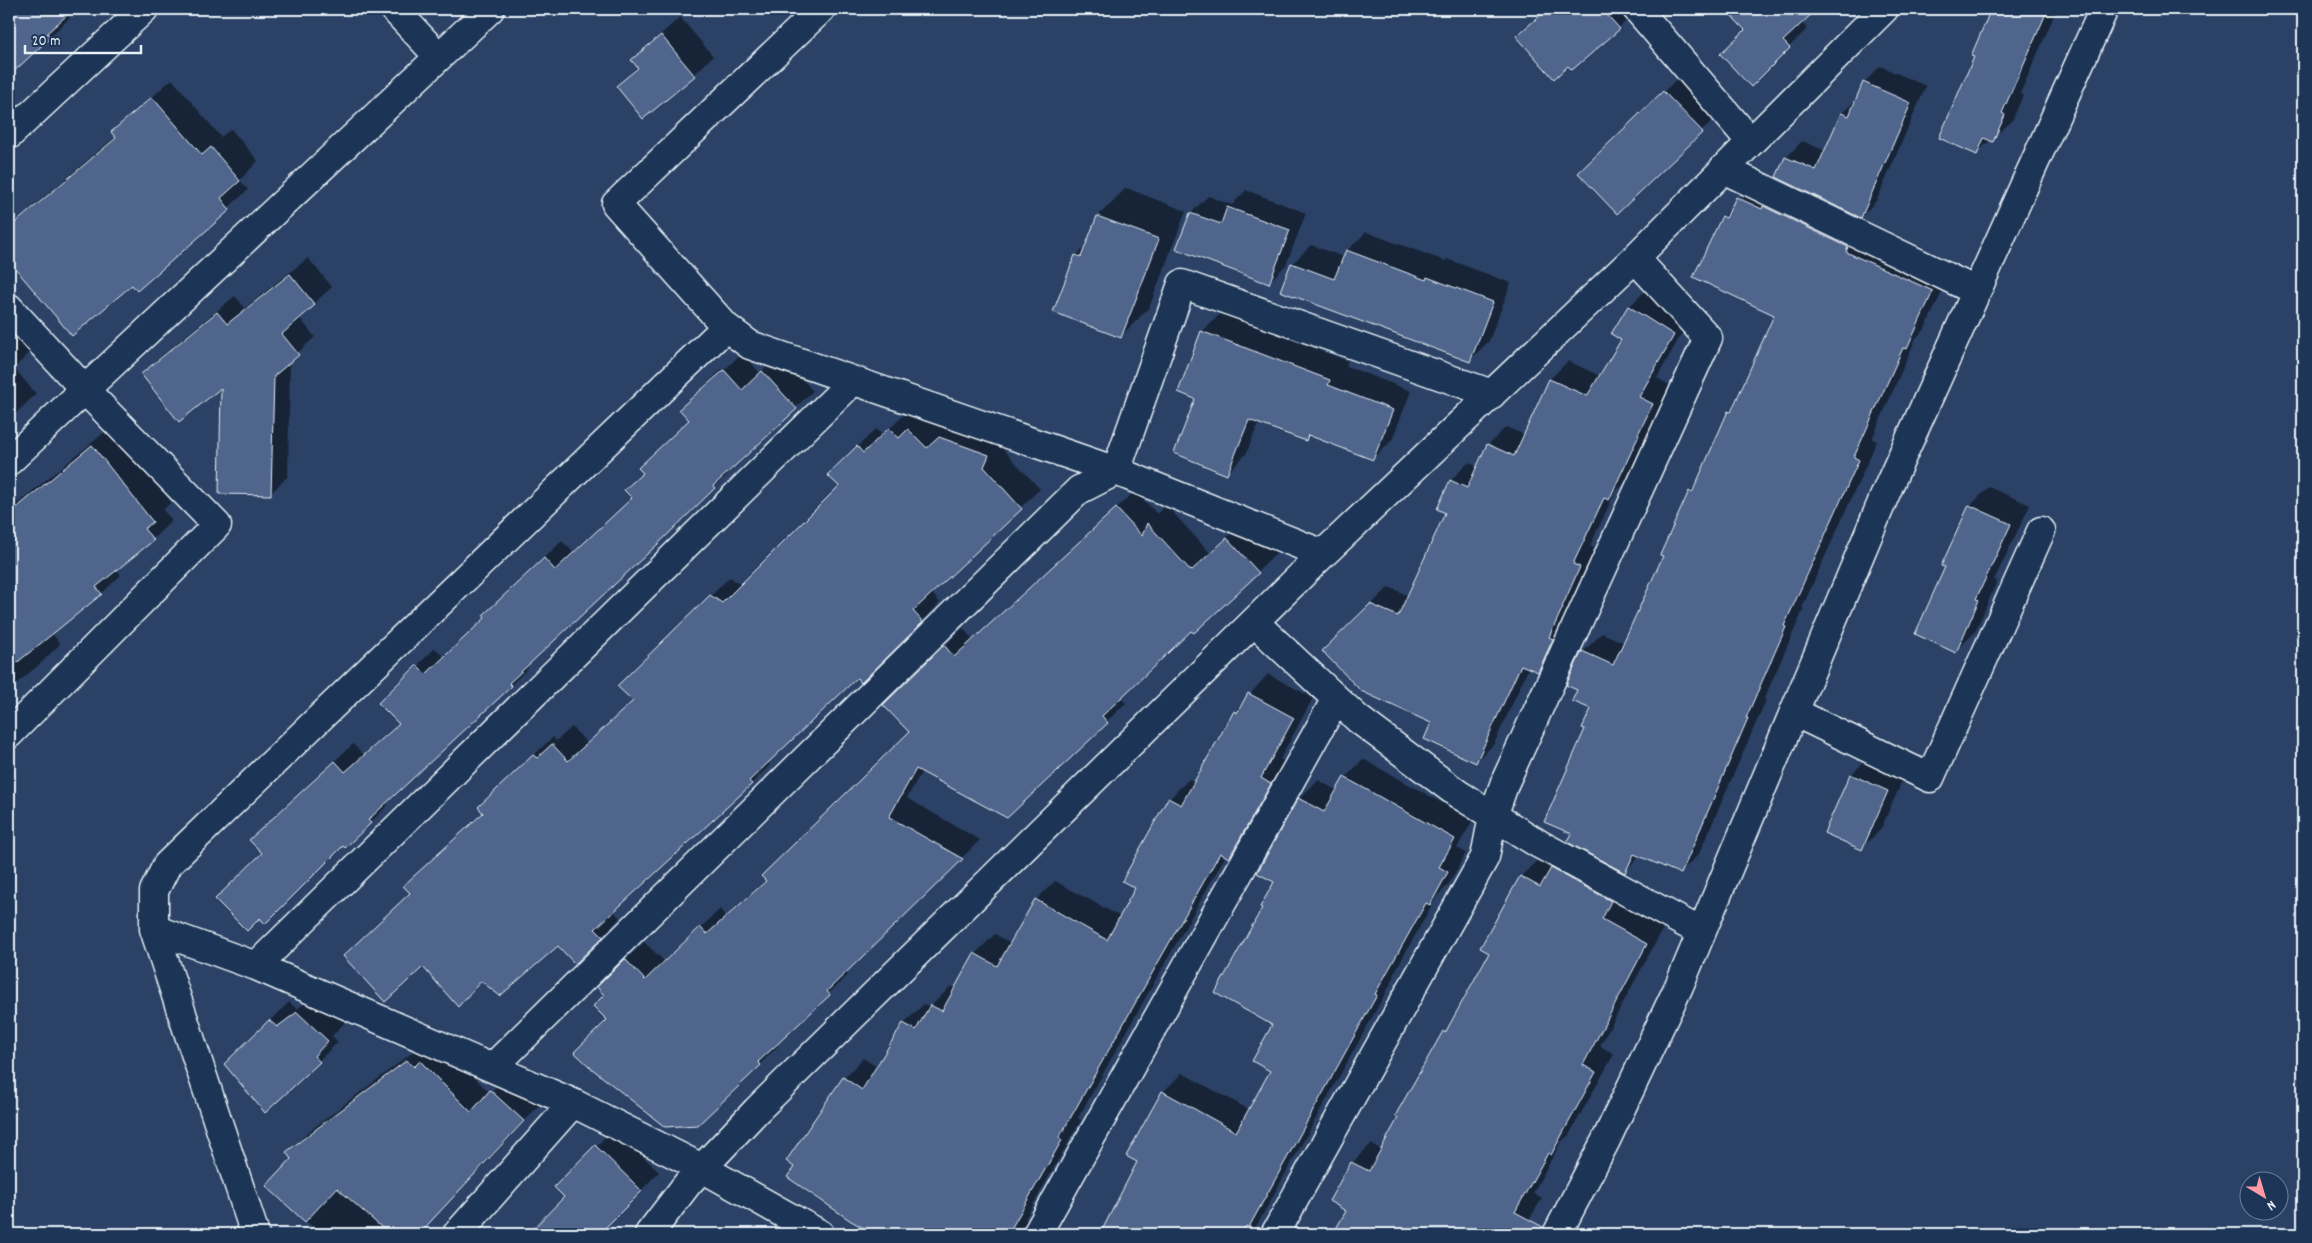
<svg xmlns="http://www.w3.org/2000/svg" width="2312" height="1243" font-family="Dekko,sans-serif">
  <rect width="100%" height="100%" fill="#2b4266"/>
  <filter id="ink" filterUnits="userSpaceOnUse"><feTurbulence type="fractalNoise" baseFrequency=".02" numOctaves="2"/><feDisplacementMap in="SourceGraphic" scale="10" xChannelSelector="R" yChannelSelector="G"/><feConvolveMatrix kernelMatrix="1 2 1 2 8 2 1 2 1" color-interpolation-filters="sRGB"/></filter>
  <g filter="url(#ink)">
    <path fill="#0007" d="M9,9H72L66,14L70,18L9,74Z
      M1547,9H1638L1619,28L1569,64L1518,36Z
      M1727,9H1815L1801,22L1807,29L1751,85L1746,29Z
      M1992,9H2057L2020,94L2023,95L2012,121L1976,153L1975,56L1972,55Z
      M680,17L713,56L694,75L618,86L638,66L633,60Z
      M1880,66L1926,86L1877,200L1861,217L1786,158L1802,141L1826,151L1842,113L1857,99L1864,83Z
      M1683,73L1721,112L1702,131L1599,154Z
      M172,79L221,137L231,129L258,161L240,180L248,190L137,289L132,283L21,273L19,275L9,263V227L116,136L113,132Z
      M1756,179L1951,272L1925,329L1916,338L1872,439L1877,441L1802,608H1804L1764,699L1766,700L1699,854L1680,873L1641,855L1625,871L1573,834L1586,729L1592,708L1578,689L1583,652L1602,633L1625,643L1665,556L1690,492L1696,485L1729,411L1736,404L1776,314L1723,217Z
      M1126,188L1186,211L1149,308L1121,336L1076,256L1087,245L1098,216Z
      M1246,190L1306,213L1286,265L1269,282L1191,213L1208,196L1232,205Z
      M1366,232L1445,261L1447,259L1511,283L1489,341L1470,360L1292,264L1311,245L1344,257L1347,251Z
      M308,258L332,287L299,317L315,337L290,360L288,476L271,493L222,386L143,374L160,357L235,296L245,308Z
      M1647,289L1691,317L1657,378L1671,386L1655,416L1656,417L1627,481L1615,492L1590,546L1597,549L1556,653L1538,671L1529,667L1494,744L1476,762L1433,723L1324,651L1389,587L1409,596L1447,512L1439,508L1451,480L1469,462L1478,467L1488,445L1506,427L1525,435L1550,379L1568,361L1600,376L1623,339L1629,307Z
      M1221,313L1348,361L1346,366L1411,391L1392,440L1373,459L1310,435L1306,440L1259,422L1246,454L1227,473L1197,398L1202,332Z
      M9,318L36,347L14,368L36,394L9,420Z
      M742,353L760,373L780,355L813,391L731,468L732,470L660,541L527,665L529,667L511,685L385,802L388,805L370,823L343,844L263,853L268,823L353,744L364,755L399,723L380,703L435,648L444,657L486,617L502,597L562,541L574,553L633,497L644,472L691,420L681,409L722,369L723,371Z
      M908,411L918,421L928,412L946,431L959,419L1006,437L1002,448L1040,489L931,592L940,603L861,681L857,677L767,762L770,765L752,783L613,910L620,918L575,962L558,944L482,980L458,1005L411,893L423,868L484,812L498,789L553,737L556,741L572,727L587,743L634,701L637,667L730,577L741,585L840,486L848,456L876,429L883,435Z
      M111,427L171,502L163,510L172,520L153,539L116,569L121,575L102,593L52,633L60,644L41,663L9,690V510Z
      M1989,487L2030,505L1994,580L1997,581L1975,632L1956,651L1946,567L1970,506Z
      M1135,491L1157,514L1166,505L1210,553L1246,520L1277,553L1194,632L1191,629L1120,697L1126,703L1006,817L922,771L907,798L980,840L845,972L848,975L776,1044L778,1046L760,1064L609,1020L606,995L598,987L644,942L665,962L720,909L726,916L766,880L910,732L884,705L963,628L973,640Z
      M1268,674L1313,698L1280,759L1289,764L1249,837L1229,856L1226,855L1078,1118L1081,1120L1025,1219L1029,1221L1022,1234H878L852,1220L844,1078L863,1058L877,1067L904,1023L924,1004L930,1007L951,986L956,989L975,954L995,934L1011,944L1036,900L1055,881L1121,917L1137,888L1169,799L1189,779L1195,783L1235,711Z
      M1870,756L1906,772L1881,829L1862,848L1851,775Z
      M1363,759L1473,820L1457,848L1466,853L1448,885L1437,896L1393,975L1395,976L1252,1234H1101L1139,1162L1163,1092L1182,1073L1250,1110L1272,1070L1274,1024L1263,907L1275,882L1299,799L1318,780L1338,791L1345,778Z
      M1540,858L1665,925L1600,1046L1614,1054L1569,1135L1561,1142L1533,1193L1542,1198L1521,1234H1334L1348,1210L1331,1201L1352,1163L1371,1144L1382,1150L1444,1032L1451,1024L1491,952L1482,947L1521,876Z
      M317,994L346,1021L332,1036L338,1042L266,1111L225,1064L289,1002L297,1009Z
      M426,1042L440,1043L490,1093L510,1072L542,1102L486,1164L466,1182L420,1233L422,1234H320L268,1186L293,1159L288,1152L307,1133Z
      M614,1128L659,1172L605,1227L608,1230L604,1234H530L566,1197L556,1187Z
      M1691,1227L1702,1234H1684Z"/>
    <path fill="#50658b" stroke="#e8f1f8" d="M9,9H74L47,33L51,37L9,76Z
      M1548,9H1602L1620,29L1572,70L1568,66L1554,79L1516,36Z
      M1725,9H1817L1783,41L1790,48L1751,87L1720,54L1745,30Z
      M1991,9H2048L2002,113L2005,115L1993,142L1984,138L1977,155L1939,138L1974,57L1971,56Z
      M661,35L695,76L643,119L616,86L638,68L631,60Z
      M1863,82L1911,103L1861,218L1776,177L1785,157L1816,170L1841,113L1849,116Z
      M1663,91L1703,132L1617,214L1578,173Z
      M152,97L202,155L211,147L240,181L221,198L230,210L137,291L132,285L72,336L9,261V228L116,138L111,132Z
      M1736,197L1762,209L1763,206L1848,247L1846,252L1933,291L1907,349L1903,348L1854,457L1859,460L1784,626L1786,627L1746,718H1748L1681,874L1634,854L1625,873L1567,842L1572,834L1544,822L1585,729L1582,728L1591,709L1572,701L1577,690L1566,685L1582,651L1613,665L1663,556L1660,555L1689,491L1692,493L1728,411L1731,412L1774,315L1693,277L1722,216L1726,218Z
      M1227,207L1290,230L1269,284L1176,249L1190,213L1221,224Z
      M1097,216L1159,239L1121,338L1053,312L1075,255L1081,257Z
      M1346,250L1426,280L1427,277L1493,302L1470,362L1280,291L1291,263L1334,279Z
      M290,274L315,305L282,334L299,355L274,376L271,495L219,494L221,388L179,422L141,374L217,312L227,324Z
      M1628,306L1674,335L1639,397L1653,404L1638,434L1639,435L1609,500L1604,498L1573,564L1580,567L1562,607H1563L1549,637L1553,639L1538,672L1521,665L1476,763L1424,739L1431,723L1361,691L1322,651L1370,604L1398,616L1445,513L1437,509L1450,480L1467,488L1487,444L1514,456L1549,379L1587,396L1621,340L1611,334Z
      M1201,331L1330,380L1328,385L1393,410L1373,460L1308,435L1306,441L1249,420L1227,475L1174,453L1195,399L1178,392Z
      M724,370L742,390L762,371L797,409L713,486L715,488L660,542L509,683L512,686L368,820L371,823L345,848L343,846L265,924L260,918L247,931L215,899L262,853L249,840L335,761L345,772L399,724L378,703L417,665L426,674L485,618L483,615L544,558L555,570L632,498L624,490L643,473L638,468L689,420L679,409Z
      M889,428L899,438L908,429L927,448L939,437L989,455L984,467L1022,509L913,611L923,622L861,683L857,678L749,781L752,784L595,929L603,937L575,964L558,946L500,996L481,981L458,1007L423,967L385,1002L343,956L410,893L403,886L483,813L478,807L533,755L537,758L552,744L568,761L633,701L617,686L710,595L722,603L839,486L827,475L857,446L863,453Z
      M92,445L153,522L144,529L154,540L96,587L102,594L9,669V514Z
      M1969,505L2011,524L1976,599L1979,600L1956,653L1915,634L1945,567L1941,566Z
      M1116,508L1142,536L1147,523L1191,571L1227,538L1259,573L1194,633L1191,631L1102,716L1108,723L1007,818L916,769L889,817L963,859L827,991L830,995L758,1062L761,1065L698,1125L665,1127L591,1068L574,1052L607,1020L593,1006L604,995L597,987L625,959L645,980L700,927L707,934L766,881L761,876L909,732L883,705L944,645L954,657Z
      M1248,693L1294,718L1261,778L1271,784L1229,858L1220,853L1059,1138L1062,1140L1008,1234H875L851,1221L787,1177L794,1167L786,1161L843,1077L862,1090L903,1023L916,1030L930,1005L942,1011L974,953L997,966L1035,899L1107,940L1135,888L1122,881L1168,798L1181,805L1234,711L1237,713Z
      M1850,774L1888,791L1862,850L1824,833Z
      M1344,777L1455,839L1439,867L1448,872L1430,905L1426,903L1375,994L1377,995L1249,1227L1246,1226L1242,1234H1100L1137,1162L1126,1156L1162,1091L1236,1132L1270,1071L1252,1061L1272,1025L1215,993L1262,908L1260,907L1274,882L1257,873L1298,798L1324,812Z
      M1551,868L1611,901L1602,919L1647,944L1583,1065L1596,1072L1551,1155L1548,1153L1515,1212L1543,1227L1541,1234H1333L1346,1211L1329,1201L1351,1162L1369,1171L1398,1118L1395,1116L1443,1031L1445,1033L1489,953L1480,948L1520,876L1540,887Z
      M297,1012L328,1041L314,1056L320,1062L265,1113L224,1064L269,1020L277,1027Z
      M407,1060L414,1067L420,1061L471,1112L490,1090L524,1121L419,1234H389L337,1188L305,1222L266,1186L291,1159L286,1152Z
      M595,1145L642,1191L599,1234H528L564,1197L554,1187Z"/>
    <g fill="none" stroke-linecap="round" stroke-linejoin="round">
      <defs>
        <path id="minor" d="M394,9L439,57
          M821,9L616,204L726,327L750,345L1116,471L1323,554
          M1637,9L1751,142
          M9,135L144,9
          M1723,169L1976,291
          M9,308L86,391L217,525L9,734
          M9,461L490,9
          M1254,622L1358,719L1458,794L1539,844L1701,932
          M1794,712L1930,778L2041,531
          M154,929L256,966L573,1103L702,1168L820,1234
          M256,966L852,382
          M492,1068L1079,490L1116,471L1182,284L1492,394
          M255,1234L154,929V891L167,865L726,327
          M457,1234L573,1103
          M649,1234L688,1183L757,1110L1323,554L1635,258L1884,9
          M1037,1234L1336,699
          M1275,1234L1485,857L1493,816L1505,782L1708,338L1635,258
          M1557,1234L1606,1140L1679,986L1890,483L2104,9"/>
      </defs>
      <use href="#minor" stroke="#e8f1f8" stroke-width="31"/>
      <use href="#minor" stroke="#1d3557" stroke-width="28"/>
    </g>
  </g>
  <rect width="2312" height="1243" fill="none" stroke="#1d3557" stroke-width="30"/>
  <rect x="15" y="15" width="2282" height="1213" fill="none" stroke="#e8f1f8" stroke-width="2" filter="url(#ink)"/>
  <g transform="translate(2264 1196) rotate(142)"><circle r="24" fill="#1d3557" stroke="#6e8097"/>
  <path d="M0-4L9 19L0 12L-9 19Z" fill="#ff9aa2"/>
  <text y="-8" font-size="14" font-weight="bold" text-anchor="middle" fill="#e8f1f8">N</text>
  </g>
  <path d="M25 45v8h116v-8" fill="none" stroke="#e8f1f8" stroke-width="2.5"/>
  <text x="32" y="45" font-size="15" fill="#e8f1f8" stroke="#1d3557" stroke-width="4" paint-order="stroke">20 m</text>
</svg>
